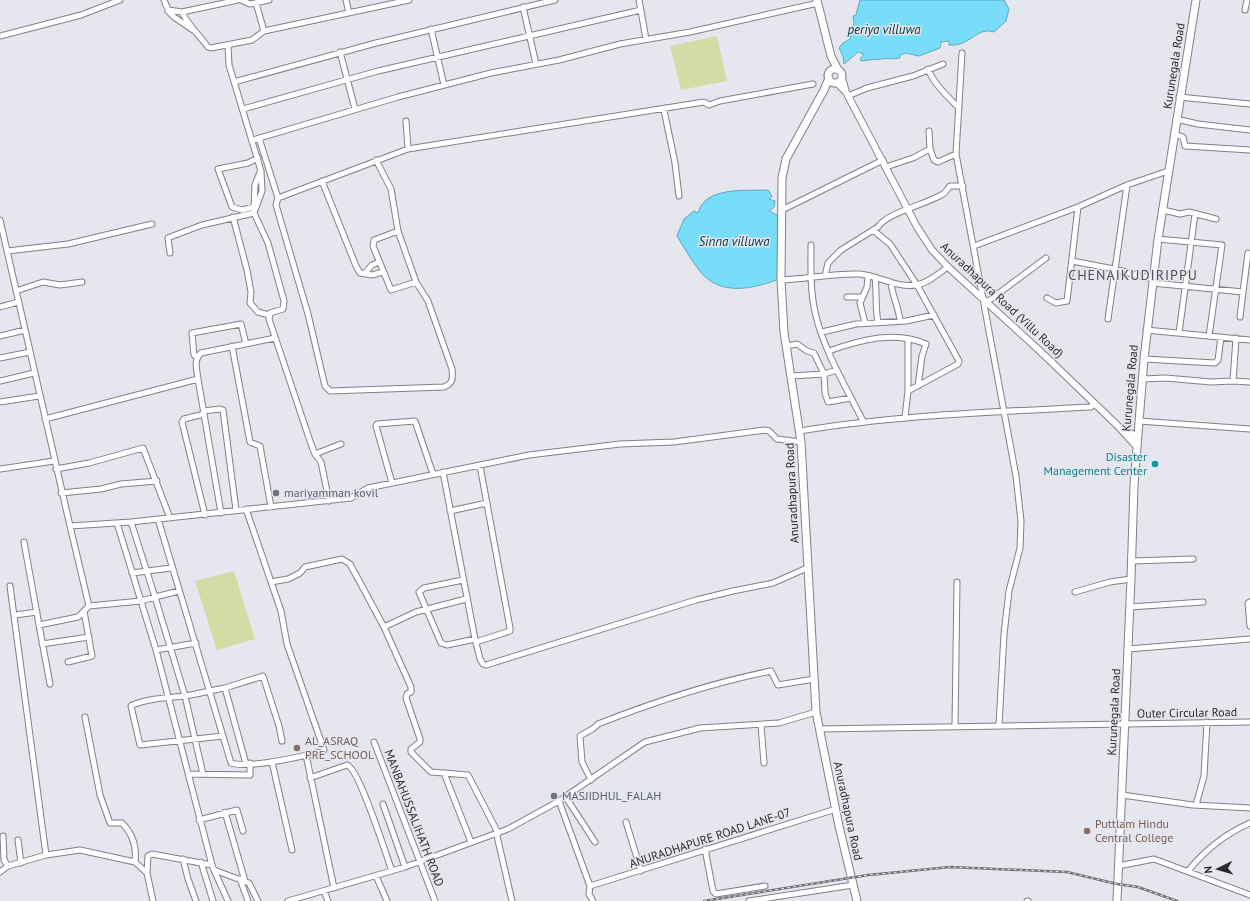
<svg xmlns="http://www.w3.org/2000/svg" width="1250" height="901" font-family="'PT Sans',sans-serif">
  <rect width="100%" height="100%" fill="#e5e6ee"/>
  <path fill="#d4dca6" d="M717,36L727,81L681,90L670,46Z
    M234,571L255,639L217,650L195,581Z"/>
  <path fill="#77ddf9" stroke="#60a8bc" d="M860,0H1004L1009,9L1006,21L994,32C977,26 970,47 949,45V41L941,42L940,48L919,56L906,53L900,55V58C893,60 884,57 877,60L876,59L861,61L860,59L864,54L858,52L844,64L843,56L839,48L843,43L850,39L854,22L853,16L856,15Z
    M768,190L772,196L769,199L775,201L774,207L769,211L777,215L779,223V279C753,289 719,297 699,270C691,260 684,247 677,236L684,219L694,211L698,213C705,186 746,191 768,190Z"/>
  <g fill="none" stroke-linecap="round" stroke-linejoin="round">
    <defs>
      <path id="minor" d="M164,0L168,10L182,12L238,0
        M241,0L250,4L269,0
        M346,0L349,13
        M639,0L646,39
        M256,3L264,31
        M523,7L536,64
        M1245,10L1247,0
        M168,11L174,17L193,30
        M182,12C187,24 200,36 208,47L211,48L252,40L264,31L409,0
        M431,29L444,85
        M0,36L81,15L120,0
        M228,45L229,65L261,171L262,191L254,213
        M340,52L355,109
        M962,53L956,154L1016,476L1021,521L1020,548L1009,591L1004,634L999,725
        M928,69C934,84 947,96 959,108
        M234,82L376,43L555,0
        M848,96L867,88L913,76L943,64
        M1179,97L1250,104
        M243,109L378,71L641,10
        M664,110L675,163L679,196
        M1176,119L1198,124L1250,130
        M406,121L408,149
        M929,131L930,149
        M1174,134L1183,137L1185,146L1250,150
        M259,138L278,198
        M253,140L398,97L491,73L559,60L620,44L690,32L818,3
        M376,160L391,189L398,231L416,282L428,301L452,369C453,379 453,383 444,387L330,391L325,386L308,314L276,205L278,198L408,149L704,102L709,105L720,101L813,84
        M886,167L913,158L930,149L934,160L938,162L956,154
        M322,181L356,266L360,273L372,275L383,272
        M254,207L242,210L232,207L218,169L248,163L258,158
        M254,209L255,185L260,172
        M782,210L883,160
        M1163,210L1180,214L1189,212L1216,219
        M233,217L247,270L251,292L250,303L258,312L269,315
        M0,220L70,526L131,522L351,498L368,488L529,455L620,444L674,442L765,430L769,431L777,439L801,442
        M873,230L890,244L917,285L959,361L958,364L908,391L905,417
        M398,231L374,240L373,246L391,290L416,282
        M1158,239L1222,245L1209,336
        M811,245C811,267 810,289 815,312C823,349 846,387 863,421
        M974,246L1078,207L1127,185L1168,171
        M7,251L68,244L152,224
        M170,253L168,238L170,237L202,225L254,213L268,243L284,301L283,309L270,313L269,319L311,444L315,454L321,462L329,501
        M1072,261L1114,269L1153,279
        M365,273L372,265L379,262
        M825,276L828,263L841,250L878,227C886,213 927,204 941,195C945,194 947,189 950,186H963
        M875,277C877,293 875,307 878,322
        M781,280C807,279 834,273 860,274C879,276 897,288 916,285C927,284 939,273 948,267
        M891,282C892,296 899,308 900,321
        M1153,283L1243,292L1240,317
        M16,291L43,282L60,285L82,282
        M1243,292L1248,253
        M847,297H861
        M1047,298L1056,303L1067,301L1078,207
        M987,302L1046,258
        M0,307L18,302
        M1108,319L1127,185
        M865,323L860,303L867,287L868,276
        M1146,330L1250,340
        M822,332L856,324L906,321L934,315
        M1179,333L1195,214
        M0,336L25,330
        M1236,338L1233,381L1250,382
        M232,346L250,442L260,446L271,507
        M786,346L797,344L807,351L814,353L824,374L825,393L828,402L851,398
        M829,351C860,340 895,330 926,344L922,356L918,386
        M197,357L194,355L192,333L241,324L246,344
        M0,358L30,352
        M1144,359L1215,363L1218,360L1221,337
        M791,376L824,374L837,370
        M198,379L204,414L184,419L182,422L205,515
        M1142,379L1166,378L1211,382L1233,381
        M0,381L34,373
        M908,391V340
        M0,402L39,396
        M204,411L220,409L223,410L236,510
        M204,414L221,513
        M45,419L198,379C197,370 193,360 201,353L275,338
        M1139,421L1250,429
        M800,431C896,415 993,412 1091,407L1094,404
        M315,454L341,444
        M0,469L54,461
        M56,469L89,463L143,448L170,518
        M443,472L475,639L480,659L483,664L486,665L696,600L733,591L773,583L807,568
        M392,483L376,426L377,424L415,421L433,474
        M61,493L101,489L121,484L157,481
        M450,511L487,503
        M158,519L231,763C250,769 301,756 322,752L324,750L287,644L281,611L246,509
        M131,522L155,597L179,591
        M117,523L156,650L212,865L214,870L249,883L258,901
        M70,526L89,606
        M24,542L39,625L78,617L89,606L141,601L155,597L185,696L203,774
        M1132,561L1193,559
        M132,573L171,568
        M463,580L424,588L419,592L441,643L447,645L475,639
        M271,582L288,579L300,573L305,567L342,559L350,564L384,627L411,687V692L407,694L406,698L420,739V742L411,749V752L431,772L468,775L498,833L497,836L512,901
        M10,586L46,855
        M1075,592L1110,582L1131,579
        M1250,602L1248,603L1250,626
        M1130,607L1203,602
        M15,615L37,612
        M39,625L50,684
        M384,627L416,612L466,599
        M476,642L510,631V628L480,466
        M42,644L89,637
        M1128,649L1250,639
        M156,650L196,643
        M68,662L92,656L84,611
        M225,688L263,676L279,726L282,741
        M85,717L100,795L110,823H122C133,834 137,846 135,862
        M761,725L764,763
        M955,726L957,582
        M819,729L1250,722
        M223,736L140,745L131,706L132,705C149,698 167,698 185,696C198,694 212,690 225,688L246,764
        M374,742L435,901
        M306,755L334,888
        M272,762L292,850
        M444,773L471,842
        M189,774L250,775V763
        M310,778L347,765C359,768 386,855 392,871
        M591,780L582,762L580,736L594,728L598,724C654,702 711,683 771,671L778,685L814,679
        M1122,795L1193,805L1250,808
        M565,796L595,842
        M559,801L590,886L589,894L593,901
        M383,804L405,867
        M1196,805L1204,776L1207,722
        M225,812L245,881
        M199,820L237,810L243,831
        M626,822L641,871
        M3,836L4,860L8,866
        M18,840L21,863
        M705,849L713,891L716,894L765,886
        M183,859L188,879L196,901
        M201,862L213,901
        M1118,866L1154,859L1250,895
        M214,870L228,901
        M1188,871C1205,850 1225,834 1250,823
        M0,872L8,866L46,855L80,850L135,862L147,873
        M376,876L387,901
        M240,879L248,901
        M590,886L836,809
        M324,891L328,901
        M153,901L147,873L148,856L152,854L212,865
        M288,901L405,867L508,829L559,801L645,742L700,728L779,723L816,712
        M749,901L853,885
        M1027,901H1028"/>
      <path id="major" d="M842,78L846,92L917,227L932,250L948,267L1040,351L1117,425L1137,447
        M837,83L846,92
        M1122,428L1137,437"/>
      <path id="highway" d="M817,0L831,56L838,70
        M828 76a7 7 0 1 1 14 0a7 7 0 1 1-14 0Z
        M829,78L824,90L786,159L782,178L781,280L784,332L801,442L816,712L839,826L857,901
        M1117,901L1131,579L1134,485L1144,359L1158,239L1196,0"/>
    </defs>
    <use href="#minor" stroke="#808188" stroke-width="7"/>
    <use href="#major" stroke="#808188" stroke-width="8"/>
    <use href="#highway" stroke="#808188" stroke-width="9"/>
    <use href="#minor" stroke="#fff" stroke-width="5"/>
    <use href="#major" stroke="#fff" stroke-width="6"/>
    <use href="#highway" stroke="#fff" stroke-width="7"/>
    <defs>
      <path id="rail" d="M704,901L868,875L950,867L1067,872L1117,884L1138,887L1177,901"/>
    </defs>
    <use href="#rail" stroke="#707075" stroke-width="2.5"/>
    <use href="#rail" stroke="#e5e6ee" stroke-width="1" stroke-dasharray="3" stroke-linecap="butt"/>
  </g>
  <circle fill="#0f9aa8" stroke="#e5e6ee" stroke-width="1.5" cx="1155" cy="464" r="4"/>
  <g fill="#6b7280" stroke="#e5e6ee" stroke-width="1.5">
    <circle cx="276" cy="493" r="4"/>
    <circle cx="554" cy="796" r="4"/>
  </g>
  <g fill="#8d6e63" stroke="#e5e6ee" stroke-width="1.5">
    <circle cx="297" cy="748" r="4"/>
    <circle cx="1087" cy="831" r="4"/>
  </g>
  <g text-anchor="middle" stroke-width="3" stroke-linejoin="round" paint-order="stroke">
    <g font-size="12" fill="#2b2b2e" stroke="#e5e6ee">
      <text transform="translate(1174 66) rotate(-81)" y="4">Kurunegala Road</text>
      <text transform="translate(1002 300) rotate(43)" y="4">Anuradhapura Road (Villu Road)</text>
      <text transform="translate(1130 388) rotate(-85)" y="4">Kurunegala Road</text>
      <text transform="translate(792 493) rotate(-93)" y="4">Anuradhapura Road</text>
      <text transform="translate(1114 712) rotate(-87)" y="4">Kurunegala Road</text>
      <text transform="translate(1187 713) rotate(-1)" y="4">Outer Circular Road</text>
      <text transform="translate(848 811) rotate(78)" y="4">Anuradhapura Road</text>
      <text transform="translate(414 818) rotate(69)" y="4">MANBAHUSSALIHATH ROAD</text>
      <text transform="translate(710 838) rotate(-18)" y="4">ANURADHAPURE ROAD LANE-07</text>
    </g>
    <g font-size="12" fill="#0d838f" stroke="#e5e6ee" text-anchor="end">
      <text x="1147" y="461">Disaster<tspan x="1147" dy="14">Management Center</tspan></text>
    </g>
    <g font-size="12" fill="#5b616d" stroke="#e5e6ee" text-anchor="start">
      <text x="284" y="497">mariyamman kovil</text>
      <text x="562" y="800">MASJIDHUL_FALAH</text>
    </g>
    <g font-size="12" fill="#785e54" stroke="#e5e6ee" text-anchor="start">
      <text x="305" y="745">AL_ASRAQ<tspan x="305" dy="14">PRE_SCHOOL</tspan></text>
      <text x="1095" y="828">Puttlam Hindu<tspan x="1095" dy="14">Central College</tspan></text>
    </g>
    <g font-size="13" font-style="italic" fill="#033541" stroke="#e5e6ee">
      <text x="884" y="34">periya villuwa</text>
      <text x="734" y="246">Sinna villuwa</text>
    </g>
    <g font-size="14" letter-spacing="1" fill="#4e4f56" stroke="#e5e6ee">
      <text x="1133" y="280">CHENAIKUDIRIPPU</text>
    </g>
  </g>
  <g transform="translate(1218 869) rotate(265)" stroke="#e5e6ee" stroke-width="3" paint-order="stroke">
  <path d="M0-3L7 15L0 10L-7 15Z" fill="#2b2b2e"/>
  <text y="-6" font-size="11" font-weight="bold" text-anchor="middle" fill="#2b2b2e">N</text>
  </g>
</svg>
